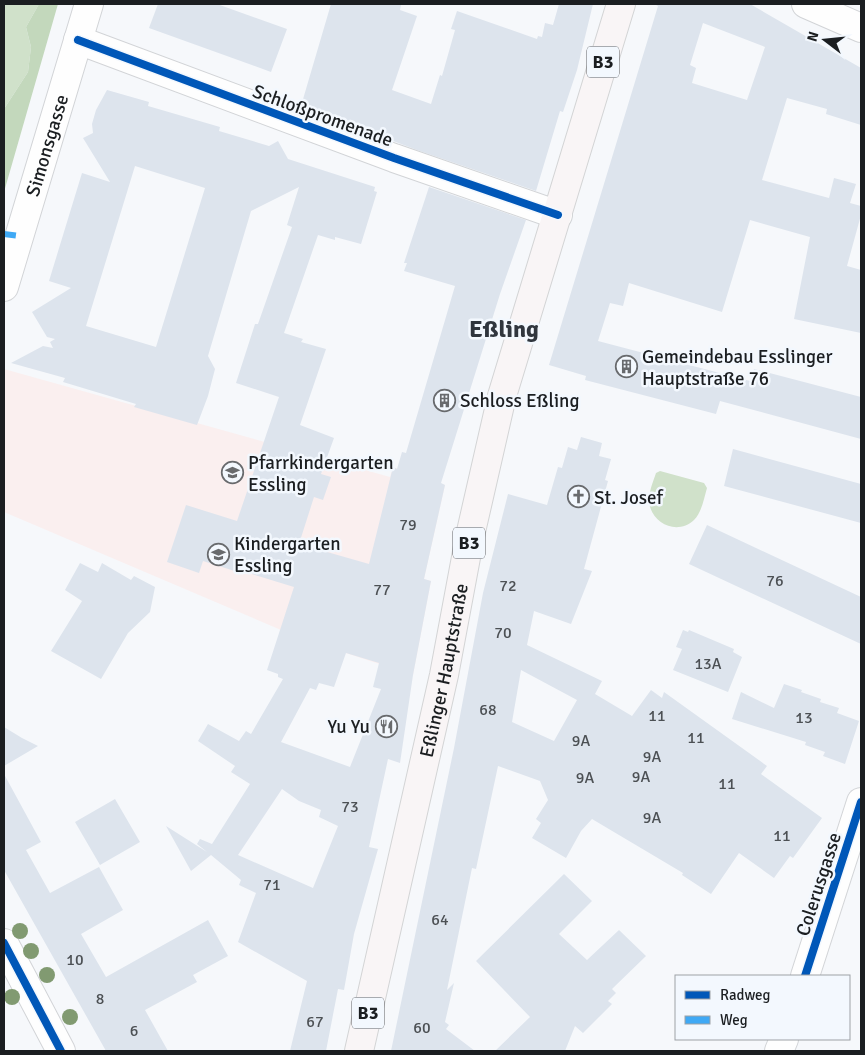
<svg xmlns="http://www.w3.org/2000/svg" width="865" height="1055" font-family="Signika,sans-serif">
  <rect width="100%" height="100%" fill="#f6f8fb"/>
  <path fill="#faefef" d="M4,369L390,477L393,467L445,485L424,579L431,581L413,675L315,643L281,630L4,512Z"/>
  <path fill="#d0e1ca" d="M4,4H39L26,27L31,47L28,72L4,109Z
    M660,471L704,483L707,488C704,498 702,512 694,520C678,535 653,525 649,503C648,494 653,482 656,473Z"/>
  <path fill="#c3d8bc" d="M39,4H58L4,192V109L28,72L31,47L26,27Z"/>
  <path fill="#dde4ed" fill-rule="evenodd" d="M158,4H217L287,29L271,72L149,28Z
    M331,4H401L400,10L417,16L392,90L431,104L440,75L442,76L455,30L451,29L457,11L537,39L538,36L542,37L545,23L553,25L559,4H593L577,70L563,112L560,111L536,191L417,150L301,106Z
    M656,4H750L861,68V125L826,114L827,109L787,98L762,180L829,198L834,178L856,184L850,203L861,206V215L847,266L861,270V333L794,319L810,237L750,220L722,312L629,283L623,306L610,303L598,341L750,381L754,369L861,397V439L720,401L716,414L585,380L586,376L549,365L658,6L656,5ZM703,23L765,47L747,100L692,83L696,68L690,65Z
    M107,90L149,102L148,106L220,127L219,131L269,146L278,141L288,159L375,187L374,191L377,192L361,244L335,237V240L318,235L284,333L303,339L301,342L326,349L300,425L334,438L321,474L331,477L323,500L314,497L299,544L369,564L393,467L397,469L402,452L406,453L455,286L404,271L407,263H404L429,187L526,220L500,294L441,483L445,485L424,579L431,581L413,675L400,763L388,759L369,847L378,849L354,934L344,990L338,989L326,1051H290L307,981L238,942L256,893L239,885L241,880L211,855L191,871L166,826L207,852L197,844L200,839L212,844L250,784L231,772L235,766L198,741L208,724L239,741L246,731L251,734L283,679L278,677V674L267,670L294,587L245,572L244,574L203,561L199,573L167,562L186,505L237,521L279,397L236,383L255,324H258L292,227L287,225L299,187L251,211L208,356L215,369L208,396L197,425L134,407L136,404L63,382L65,378L11,363L43,346L53,348L50,342L55,339L47,337L32,312L71,288L49,281L82,173L110,182L83,138L93,133L92,124L96,110ZM135,166L205,188L156,347L86,326ZM346,653L379,663L373,687L381,689L350,767L281,742L310,688L316,690L319,683L334,687ZM282,789L299,801L321,810L319,817L338,826L313,888L238,855Z
    M581,437L602,443L599,456L611,459L605,480L608,481L584,569L592,571L571,624L534,611L527,645L602,681L595,694L632,716L651,690L662,698L664,692L767,766L761,774L822,818L793,858L790,856L774,878L739,853L711,894L682,875L683,873L592,819L581,831L566,858L532,838L541,823L536,819L548,800L540,781L498,766L476,869L472,868L447,990L454,983L445,1022L449,1025L446,1029L475,1051H391L454,748L483,593L508,494L547,505L558,467L562,468L568,447L577,450ZM521,670L577,700L554,741L512,722Z
    M733,449L861,484V523L724,486Z
    M707,525L861,597V644L689,564Z
    M80,563L98,572L102,563L131,580L134,576L155,587L150,612L128,633L101,679L51,651L82,601L65,590Z
    M683,630L688,632L689,630L734,649L733,652L742,657L728,692L673,670L682,649L676,647Z
    M784,684L802,690L801,692L821,699L820,702L839,708L837,713L859,721L845,764L823,756L825,752L805,745L806,742L732,719L741,692L774,708Z
    M4,727L22,738L38,746L4,766Z
    M4,774L41,842L26,850L50,893L99,867L123,910L81,934L106,977L208,920L228,956L193,975L197,982L145,1010L168,1051H106L4,870Z
    M115,799L140,842L100,865L75,822Z
    M564,874L592,901L559,934L587,960L619,930L646,956L612,989L616,993L608,1001L612,1004L583,1033L575,1026L565,1051H495L530,1017L476,961Z"/>
  <g fill="none" stroke-linecap="round" stroke-linejoin="round">
    <defs>
      <g id="minor">
        <path d="M806,4L861,28"/>
        <path d="M78,40L394,158L558,215"/>
        <path id="s1" d="M4,287L89,4"/>
        <path d="M4,943L61,1051"/>
        <path d="M805,976L861,802"/>
        <path d="M779,1051L784,1039"/>
      </g>
      <g id="major">
        <path id="s2" d="M359,1051L444,675L470,536L502,396L621,4"/>
      </g>
    </defs>
    <use href="#minor" stroke="#d2d4d7" stroke-width="30"/>
    <use href="#major" stroke="#d3d4d5" stroke-width="30"/>
    <use href="#minor" stroke="#fefefe" stroke-width="28"/>
    <use href="#major" stroke="#f9f5f6" stroke-width="28"/>
    <path stroke="#3fa9f5" stroke-width="6" stroke-dasharray="12 6" stroke-linecap="butt" d="M4,234L19,236"/>
    <defs>
      <path id="cycleway" d="M78,40L394,158L558,215
        M4,943L61,1051
        M805,976L861,802"/>
    </defs>
    <use href="#cycleway" stroke="#f3f8fe" stroke-width="11"/>
    <use href="#cycleway" stroke="#0057b8" stroke-width="8"/>
  </g>
  <g fill="#819a71">
    <circle cx="20" cy="931" r="8"/>
    <circle cx="31" cy="951" r="8"/>
    <circle cx="47" cy="975" r="8"/>
    <circle cx="12" cy="997" r="8"/>
    <circle cx="70" cy="1017" r="8"/>
  </g>
  <defs>
    <symbol id="building-ring" viewBox="-11 -11 22 22"><circle r="9.5" fill="#f3f8fe" stroke="#686a6d" stroke-width="1.5"/><path d="M-4-6H4V6H1V3H-1V6H-4ZM-2.5-4.3h1.7v1.8h-1.7ZM.8-4.3h1.7v1.8H.8ZM-2.5-1h1.7V.8h-1.7ZM.8-1h1.7V.8H.8Z" fill="#686a6d"/></symbol>
    <symbol id="school-ring" viewBox="-11 -11 22 22"><circle r="9.5" fill="#f3f8fe" stroke="#686a6d" stroke-width="1.5"/><path d="M0-5L7-2L0 1L-7-2ZM-4 1L0 2.5L4 1V4Q0 6-4 4Z" fill="#686a6d"/></symbol>
    <symbol id="church-ring" viewBox="-11 -11 22 22"><circle r="9.5" fill="#f3f8fe" stroke="#686a6d" stroke-width="1.5"/><path d="M-1.2-6h2.4v3.5h3.3v2.4h-3.3V6h-2.4V-.1h-3.3v-2.4h3.3Z" fill="#686a6d"/></symbol>
    <symbol id="restaurant-ring" viewBox="-11 -11 22 22"><circle r="9.5" fill="#f3f8fe" stroke="#686a6d" stroke-width="1.5"/><path d="M-5-6h1v4h1v-4h1v4h1v-4h1v5L-1.5 .5V6h-2V.5L-5-1ZM5-6V6H3V1.5H1.5Q1.5-4 5-6Z" fill="#686a6d"/></symbol>
  </defs>
  <g fill-rule="evenodd">
    <use href="#building-ring" x="614" y="354" width="25" height="25"/>
    <use href="#building-ring" x="432" y="388" width="25" height="25"/>
    <use href="#school-ring" x="220" y="460" width="25" height="25"/>
    <use href="#church-ring" x="566" y="484" width="25" height="25"/>
    <use href="#school-ring" x="206" y="542" width="25" height="25"/>
    <use href="#restaurant-ring" x="374" y="714" width="25" height="25"/>
  </g>
  <g text-anchor="middle" stroke-width="5" stroke-linejoin="round" paint-order="stroke">
    <g font-size="16" fill="#4c5054">
      <text x="408" y="530">79</text>
      <text x="775" y="586">76</text>
      <text x="508" y="591">72</text>
      <text x="382" y="595">77</text>
      <text x="503" y="638">70</text>
      <text x="708" y="669">13A</text>
      <text x="488" y="715">68</text>
      <text x="657" y="721">11</text>
      <text x="804" y="723">13</text>
      <text x="696" y="743">11</text>
      <text x="581" y="746">9A</text>
      <text x="652" y="762">9A</text>
      <text x="641" y="782">9A</text>
      <text x="585" y="783">9A</text>
      <text x="727" y="789">11</text>
      <text x="350" y="812">73</text>
      <text x="652" y="823">9A</text>
      <text x="782" y="841">11</text>
      <text x="272" y="890">71</text>
      <text x="440" y="925">64</text>
      <text x="75" y="965">10</text>
      <text x="100" y="1004">8</text>
      <text x="315" y="1027">67</text>
      <text x="422" y="1033">60</text>
      <text x="134" y="1036">6</text>
    </g>
    <g fill="#f3f8fe" stroke="#5c5f63" stroke-width="1">
      <rect x="587" y="46.5" width="32" height="31" rx="4"/>
      <rect x="453" y="527.5" width="32" height="31" rx="4"/>
      <rect x="352" y="997.5" width="32" height="31" rx="4"/>
    </g>
    <g font-size="18" font-weight="bold" fill="#1b1e21">
      <text x="603" y="68">B3</text>
      <text x="469" y="549">B3</text>
      <text x="368" y="1019">B3</text>
    </g>
    <g font-size="19" fill="#1b1e21" stroke="#f3f8fe">
      <text transform="translate(323 115) rotate(20)" y="7">Schloßpromenade</text>
      <text dy="7" stroke="none"><textPath href="#s1" startOffset="148">Simonsgasse</textPath></text>
      <text dy="7" stroke="none"><textPath href="#s2" startOffset="390">Eßlinger Hauptstraße</textPath></text>
      <text transform="translate(818 884) rotate(-72)" y="7">Colerusgasse</text>
    </g>
    <g font-size="19" fill="#1b1e21" stroke="#f3f8fe" text-anchor="start">
      <text x="642" y="363">Gemeindebau Esslinger<tspan x="642" dy="22">Hauptstraße 76</tspan></text>
      <text x="460" y="407">Schloss Eßling</text>
      <text x="248" y="469">Pfarrkindergarten<tspan x="248" dy="22">Essling</tspan></text>
      <text x="594" y="504">St. Josef</text>
      <text x="234" y="550">Kindergarten<tspan x="234" dy="22">Essling</tspan></text>
      <text x="370" y="733" text-anchor="end">Yu Yu</text>
    </g>
    <g font-size="24" font-weight="bold" fill="#30363e" stroke="#f3f8fe">
      <text x="504" y="337">Eßling</text>
    </g>
  </g>
  <rect width="865" height="1055" fill="none" stroke="#1b1e21" stroke-width="10"/>
  <rect x="675" y="975" width="175" height="65" fill="#f3f8fe" stroke="#9da1a6"/>
  <rect x="685" y="991" width="25" height="8" fill="#0057b8" stroke="#9da1a6"/>
  <text x="720" y="1000" font-size="15" fill="#1b1e21">Radweg</text>
  <rect x="685" y="1016" width="25" height="8" fill="#3fa9f5" stroke="#9da1a6"/>
  <text x="720" y="1025" font-size="15" fill="#1b1e21">Weg</text>
  <g transform="translate(825 40) rotate(286)" stroke="#f3f8fe" stroke-width="4" paint-order="stroke">
  <path d="M0-4L9 19L0 12L-9 19Z" fill="#1b1e21"/>
  <text y="-8" font-size="14" font-weight="bold" text-anchor="middle" fill="#1b1e21">N</text>
  </g>
</svg>
